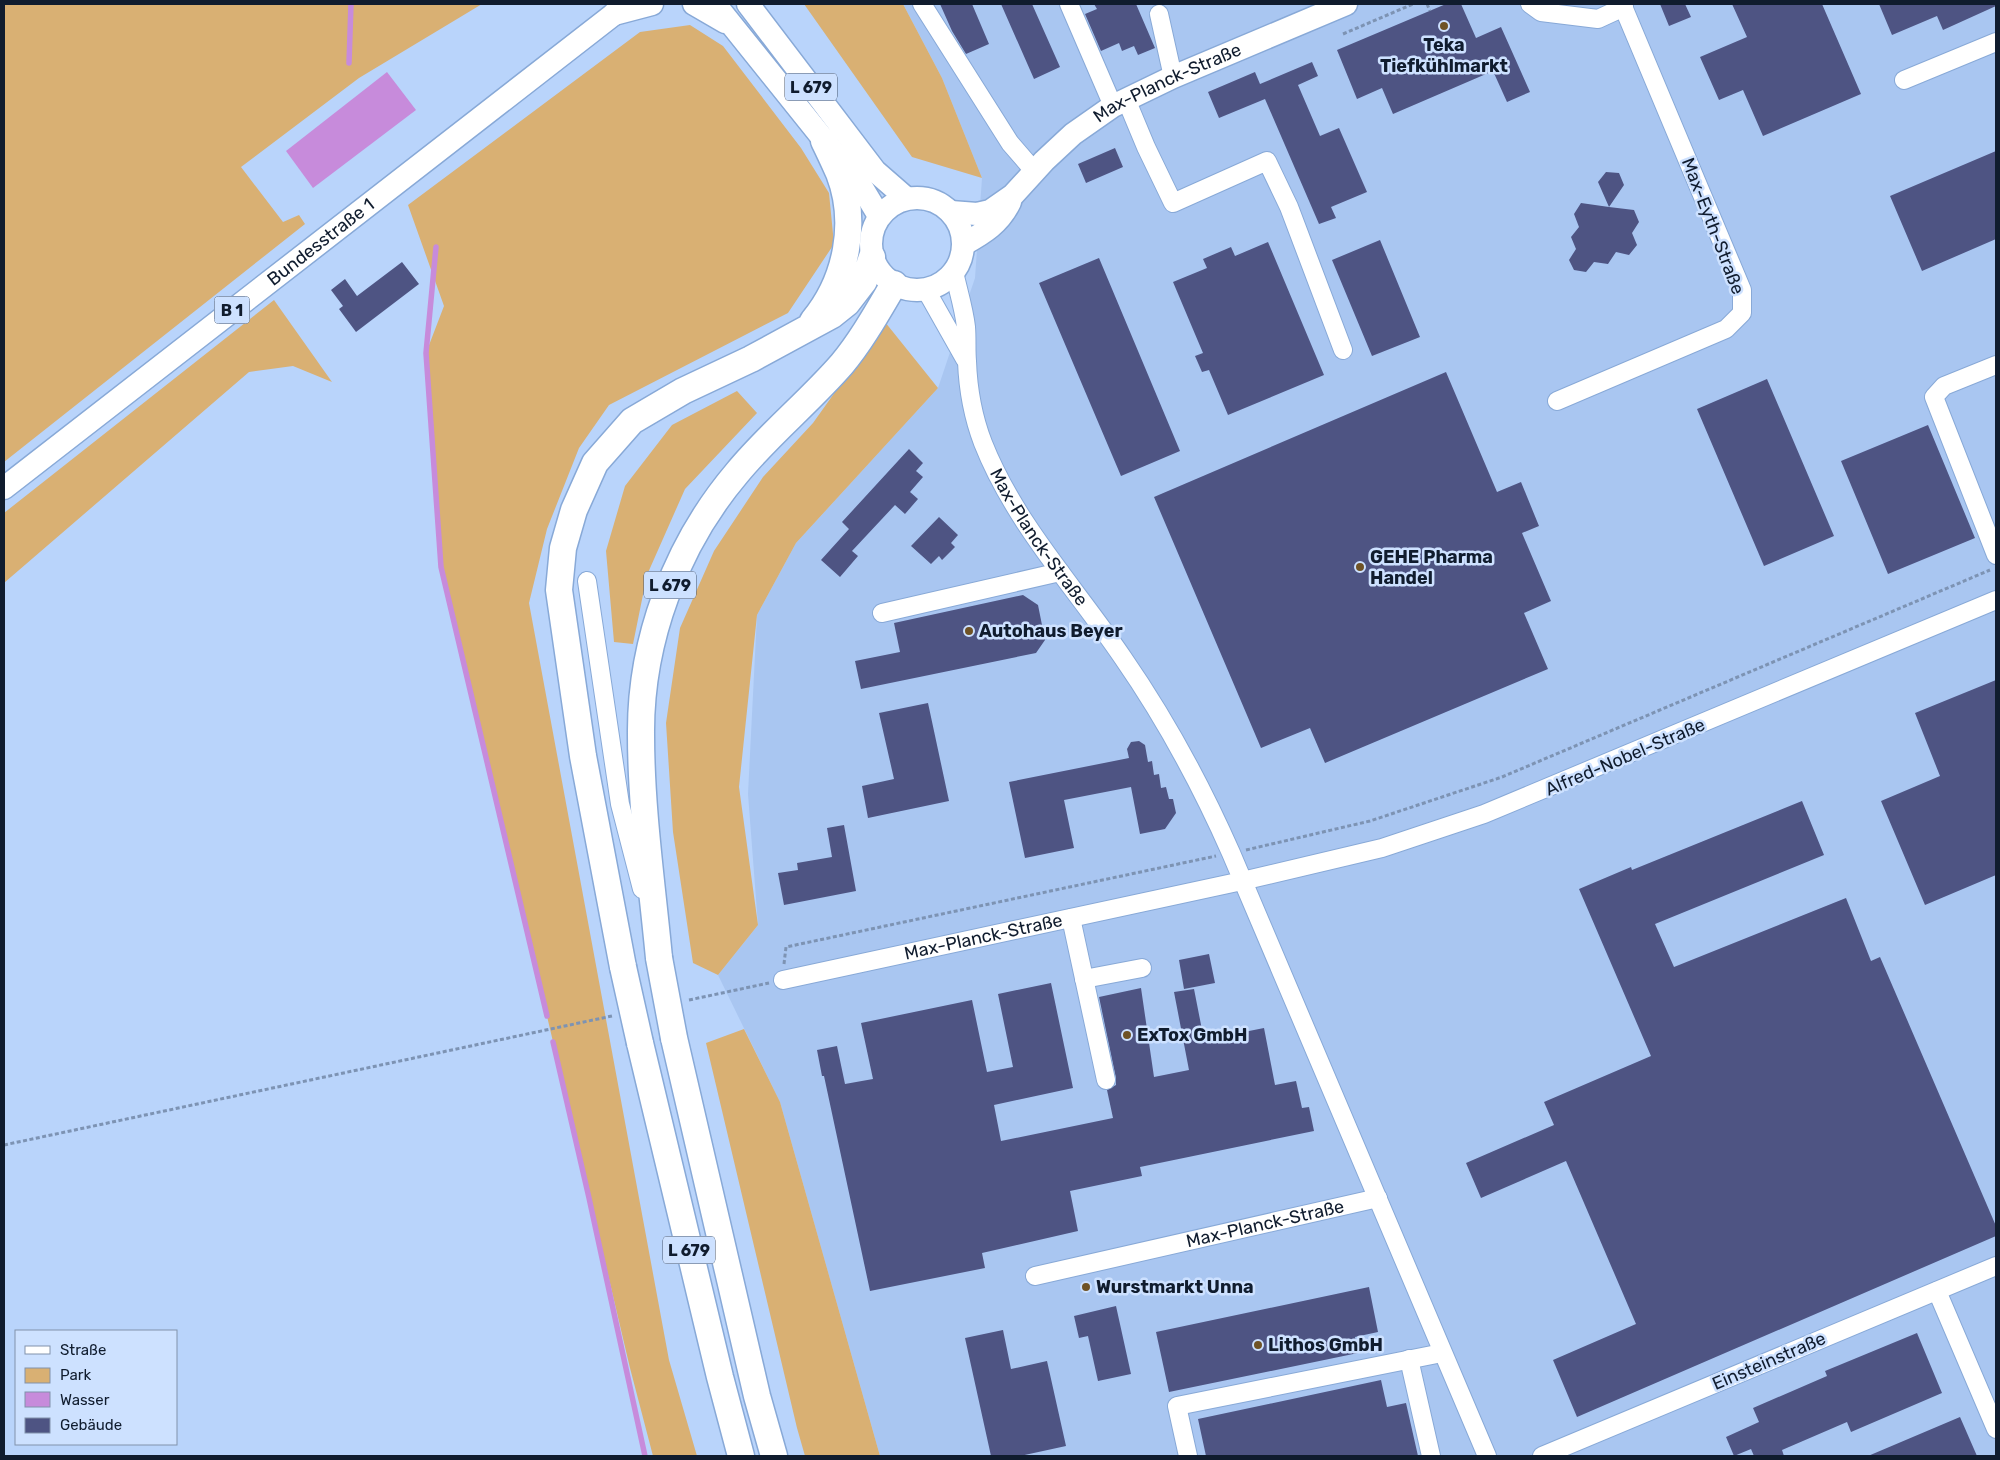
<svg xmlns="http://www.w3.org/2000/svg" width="2000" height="1460" font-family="Rubik,sans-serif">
  <rect width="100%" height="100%" fill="#b9d4fb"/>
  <path fill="#a9c6f1" d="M903,4H1996V1456H880L780,1102L718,975L758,925L748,794L757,615L796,543L938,388L975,278L982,178L942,78Z"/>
  <path fill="#d9b073" d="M4,4H482L359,78L241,167L283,222L299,215L305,224L4,462Z
    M804,4H903L942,78L982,178L912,157Z
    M690,25L723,46L801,148L829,193L834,244L788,313L609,405L579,448L547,529L529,603L669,1360L697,1456H653L630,1368L441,567L426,353L444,306L408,205L640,32Z
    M274,300L332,382L293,366L249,372L4,583V513Z
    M885,322L938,388L796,543L757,615L739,787L758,925L718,975L693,963L673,832L666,723L680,628L714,551L763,477L813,423Z
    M737,391L757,413L685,489L647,575L633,644L614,642L606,551L625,486L672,425Z
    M744,1029L780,1102L880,1456H805L797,1428L706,1043Z"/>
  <path fill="#c78bdb" d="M387,72L416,110L313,188L286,151Z"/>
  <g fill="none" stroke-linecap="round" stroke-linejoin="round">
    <path stroke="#c78bdb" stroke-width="5.5" d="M349,63L351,4
      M436,247L426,353L441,567L547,1016
      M553,1042L589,1198L645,1456"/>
  </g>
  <path fill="#4e5483" d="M940,4H972L989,44L966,54L952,31Z
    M1001,4H1032L1060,67L1034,79Z
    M1094,4H1136L1155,48L1138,55L1134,46L1122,51L1119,43L1101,51L1085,14L1097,9Z
    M1446,4H1461L1476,38L1501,27L1530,92L1507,102L1493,71L1393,114L1382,88L1357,99L1337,50Z
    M1660,4H1685L1691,17L1669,26Z
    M1732,4H1822L1861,94L1763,136L1743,90L1719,100L1700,57L1747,37Z
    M1879,4H1996V6L1943,30L1937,16L1892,35Z
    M1312,62L1318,76L1298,85L1320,136L1339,128L1367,192L1331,207L1336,218L1319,224L1265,99L1219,118L1208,92L1255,72L1260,84Z
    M1115,148L1123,167L1086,183L1078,164Z
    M1996,151V239L1922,271L1890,196Z
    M1606,172L1619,173L1624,185L1609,207L1634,210L1639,222L1632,233L1637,245L1629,255L1616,252L1608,264L1594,262L1586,272L1574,270L1569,260L1576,249L1571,237L1579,227L1574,214L1581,203L1609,207L1598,182Z
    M1380,240L1420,337L1372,356L1332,260Z
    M1268,242L1324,375L1228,415L1209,370L1202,372L1195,356L1203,353L1173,282L1207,268L1203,259L1231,247L1235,256Z
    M1099,258L1180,451L1121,476L1039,283Z
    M402,262L419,284L356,332L339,309L343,306L331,290L345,279L357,296Z
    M1446,372L1497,492L1521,482L1539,526L1522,533L1551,601L1524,613L1548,669L1325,763L1310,728L1261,748L1154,497Z
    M1767,379L1834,536L1764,566L1697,409Z
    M1928,425L1975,538L1888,574L1841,461Z
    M909,449L923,463L916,471L923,477L910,492L918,499L905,514L895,505L852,551L858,556L840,577L821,560L849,529L842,522Z
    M939,517L958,535L951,543L955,547L942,560L939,556L931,564L911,546Z
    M1023,595L1038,605L1045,640L1036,653L861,689L855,661L900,652L894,623Z
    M1996,680V875L1925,905L1881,801L1940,776L1915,713Z
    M928,703L949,801L868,818L862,786L894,779L879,713Z
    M1139,741L1145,745L1148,762L1152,761L1154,775L1159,774L1161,788L1166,787L1169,799H1173L1176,813L1165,829L1140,834L1131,787L1064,800L1074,848L1025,858L1009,782L1129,758L1127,749L1131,742Z
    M1802,801L1824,855L1655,924L1674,967L1846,898L1871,961L1880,957L1996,1226V1236L1577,1417L1553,1360L1636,1324L1566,1161L1481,1198L1466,1163L1554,1125L1544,1102L1651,1056L1579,889L1631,867L1632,870Z
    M844,825L856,891L784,905L778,873L798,870L797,863L832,857L827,828Z
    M1209,954L1215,983L1184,989L1179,960Z
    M1051,983L1073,1088L994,1105L1001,1141L1113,1118L1107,1090L1116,1085V1078L1099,997L1141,988L1154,1077L1189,1070L1174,992L1194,989L1204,1040L1264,1028L1275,1085L1296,1081L1302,1108L1309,1107L1314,1131L1140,1167L1142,1176L1070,1191L1078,1231L982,1253L985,1268L870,1291L824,1076H822L817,1050L837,1046L845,1084L873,1079L861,1023L972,1000L987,1072L1013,1067L998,994Z
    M1369,1287L1378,1332L1355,1337L1358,1353L1169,1392L1156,1332Z
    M1116,1306L1131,1374L1098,1381L1088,1336L1079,1338L1074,1316Z
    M1003,1330L1011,1369L1047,1361L1066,1446L1020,1456H991L965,1338Z
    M1917,1333L1942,1393L1851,1432L1847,1422L1782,1450L1784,1456H1754L1751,1449L1734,1456L1726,1437L1759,1422L1753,1408L1827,1376L1825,1371Z
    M1381,1380L1387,1407L1406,1403L1418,1456H1206L1198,1419Z
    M1960,1417L1977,1456H1868Z"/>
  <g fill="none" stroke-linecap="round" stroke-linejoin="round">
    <defs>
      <g id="minor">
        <path d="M922,4L1010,143L1035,172"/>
        <path d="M1069,4L1113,106"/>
        <path d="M1530,4L1541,12L1598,19L1624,7"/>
        <path d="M1159,14L1173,77"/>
        <path d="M1904,80L1996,42"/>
        <path d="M1126,99L1146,147L1173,203L1267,161L1289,207L1343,350"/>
        <path id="s1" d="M954,272C958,290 964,309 966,327C967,339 966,350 967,361C968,389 973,417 983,443C1015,524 1075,587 1123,658C1166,720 1201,785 1231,853L1487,1456"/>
        <path d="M926,290L965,359"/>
        <path d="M1996,365L1944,386L1934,397L1996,555"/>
        <path d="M1557,401L1726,329L1742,313V290L1622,4"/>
        <path d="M587,581L620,804L642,889"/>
        <path d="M882,613L1060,572"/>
        <path d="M1071,918L1106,1080"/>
        <path d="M1084,979L1142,968"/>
        <path id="s2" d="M783,980L1242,881L1382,848L1484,814L1996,600"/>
        <path id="s3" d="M1035,1276L1378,1198"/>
        <path d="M1937,1291L1996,1429"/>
        <path d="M1409,1359L1431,1456"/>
        <path d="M1188,1456L1177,1406L1442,1353"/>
        <path d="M1542,1456L1996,1266"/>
      </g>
      <g id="major">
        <path d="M694,4L725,22"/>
        <path d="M715,4L861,186L879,216"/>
        <path d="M748,4L875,171L906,198"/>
        <path d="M614,14L652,4"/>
        <circle cx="917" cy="244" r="46"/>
        <path id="s4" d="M951,212L977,214L990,211L1013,195L1044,161L1073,134L1113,106L1173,77L1346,4"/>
        <path d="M964,244C984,233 1000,223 1010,202"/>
        <path id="s5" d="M4,488L627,4"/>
      </g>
      <path id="highway" d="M813,321C847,280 858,222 839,173C834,162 829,151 824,141
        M659,958C652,884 641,809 641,735C640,641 676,545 737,473C769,434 809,402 842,364C862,340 878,311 894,284
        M623,967L583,756L559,590L563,548L574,510L595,463L632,421L683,391L751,359L832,315L847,303L864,281L872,257
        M674,1038L757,1396L774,1456
        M640,1043L720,1377L741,1456"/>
    </defs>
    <use href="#minor" stroke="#88a9d7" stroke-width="20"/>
    <use href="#major" stroke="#88a9d7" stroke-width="25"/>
    <use href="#highway" stroke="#88a9d7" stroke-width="29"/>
    <path stroke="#7d93b3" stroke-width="3" stroke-dasharray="4 2.5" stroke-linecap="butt" d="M1427,4L1430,11
      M1343,34L1413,4
      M1246,850L1370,821L1502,777L1990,570
      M784,964L786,947L1216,856
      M689,1000L769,983
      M4,1145L612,1016"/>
    <use href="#minor" stroke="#fff" stroke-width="18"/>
    <use href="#major" stroke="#fff" stroke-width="22"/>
    <use href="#highway" stroke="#fff" stroke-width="26"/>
    <defs>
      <path id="highway-bridge" d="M659,958L674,1038
        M623,967L640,1043"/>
    </defs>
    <use href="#highway-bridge" stroke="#88a9d7" stroke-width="29" stroke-linecap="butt"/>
    <use href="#highway-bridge" stroke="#fff" stroke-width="26"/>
  </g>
  <g fill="#6f5326" stroke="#cde1ff" stroke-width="2">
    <circle cx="1444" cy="26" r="5"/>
    <circle cx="1360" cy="567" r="5"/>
    <circle cx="969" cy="631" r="5"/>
    <circle cx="1127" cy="1035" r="5"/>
    <circle cx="1086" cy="1287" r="5"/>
    <circle cx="1258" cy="1345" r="5"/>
  </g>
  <g text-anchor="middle" stroke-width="5" stroke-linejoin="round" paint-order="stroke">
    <g fill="#cde1ff" stroke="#49576d" stroke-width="1">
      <rect x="785" y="73.5" width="52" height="27" rx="4"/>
      <rect x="214.5" y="296.5" width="35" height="27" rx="4"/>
      <rect x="644" y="571.5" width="52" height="27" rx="4"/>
      <rect x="663" y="1236.5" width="52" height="27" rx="4"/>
    </g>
    <g font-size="16" font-weight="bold" fill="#101c2e">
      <text x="811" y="93">L 679</text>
      <text x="232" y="316">B 1</text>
      <text x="670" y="591">L 679</text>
      <text x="689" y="1256">L 679</text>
    </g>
    <g font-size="18" font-weight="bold" fill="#101c2e" stroke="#cde1ff" text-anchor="start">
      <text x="1444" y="51" text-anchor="middle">Teka<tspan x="1444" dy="21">Tiefkühlmarkt</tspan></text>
      <text x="1370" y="563">GEHE Pharma<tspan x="1370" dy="21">Handel</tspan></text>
      <text x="979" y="637">Autohaus Beyer</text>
      <text x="1137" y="1041">ExTox GmbH</text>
      <text x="1096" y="1293">Wurstmarkt Unna</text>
      <text x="1268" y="1351">Lithos GmbH</text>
    </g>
    <g font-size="18" fill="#101c2e" stroke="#cde1ff">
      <text dy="6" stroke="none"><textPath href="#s4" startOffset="261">Max-Planck-Straße</textPath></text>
      <text transform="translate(1713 226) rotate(69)" y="6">Max-Eyth-Straße</text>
      <text dy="6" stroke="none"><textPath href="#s5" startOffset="401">Bundesstraße 1</textPath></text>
      <text dy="6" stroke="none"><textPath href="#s1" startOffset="284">Max-Planck-Straße</textPath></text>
      <text transform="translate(1625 757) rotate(-23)" y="6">Alfred-Nobel-Straße</text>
      <text dy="6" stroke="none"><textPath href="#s2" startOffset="205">Max-Planck-Straße</textPath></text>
      <text dy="6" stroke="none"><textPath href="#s3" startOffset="236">Max-Planck-Straße</textPath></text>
      <text transform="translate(1769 1361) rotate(-23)" y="6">Einsteinstraße</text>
    </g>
  </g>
  <rect width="2000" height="1460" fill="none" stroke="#101c2e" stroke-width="10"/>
  <rect x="15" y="1330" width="162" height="115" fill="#cde1ff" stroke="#8192ab"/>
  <rect x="25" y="1346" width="25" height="8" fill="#ffffff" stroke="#8192ab"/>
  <text x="60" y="1355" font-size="15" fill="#101c2e">Straße</text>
  <rect x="25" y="1368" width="25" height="15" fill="#d9b073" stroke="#8192ab"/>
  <text x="60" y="1380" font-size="15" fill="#101c2e">Park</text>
  <rect x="25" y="1392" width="25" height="15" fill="#c78bdb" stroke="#8192ab"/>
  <text x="60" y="1405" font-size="15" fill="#101c2e">Wasser</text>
  <rect x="25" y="1418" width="25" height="15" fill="#4e5483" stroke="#8192ab"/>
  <text x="60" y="1430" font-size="15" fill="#101c2e">Gebäude</text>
</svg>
